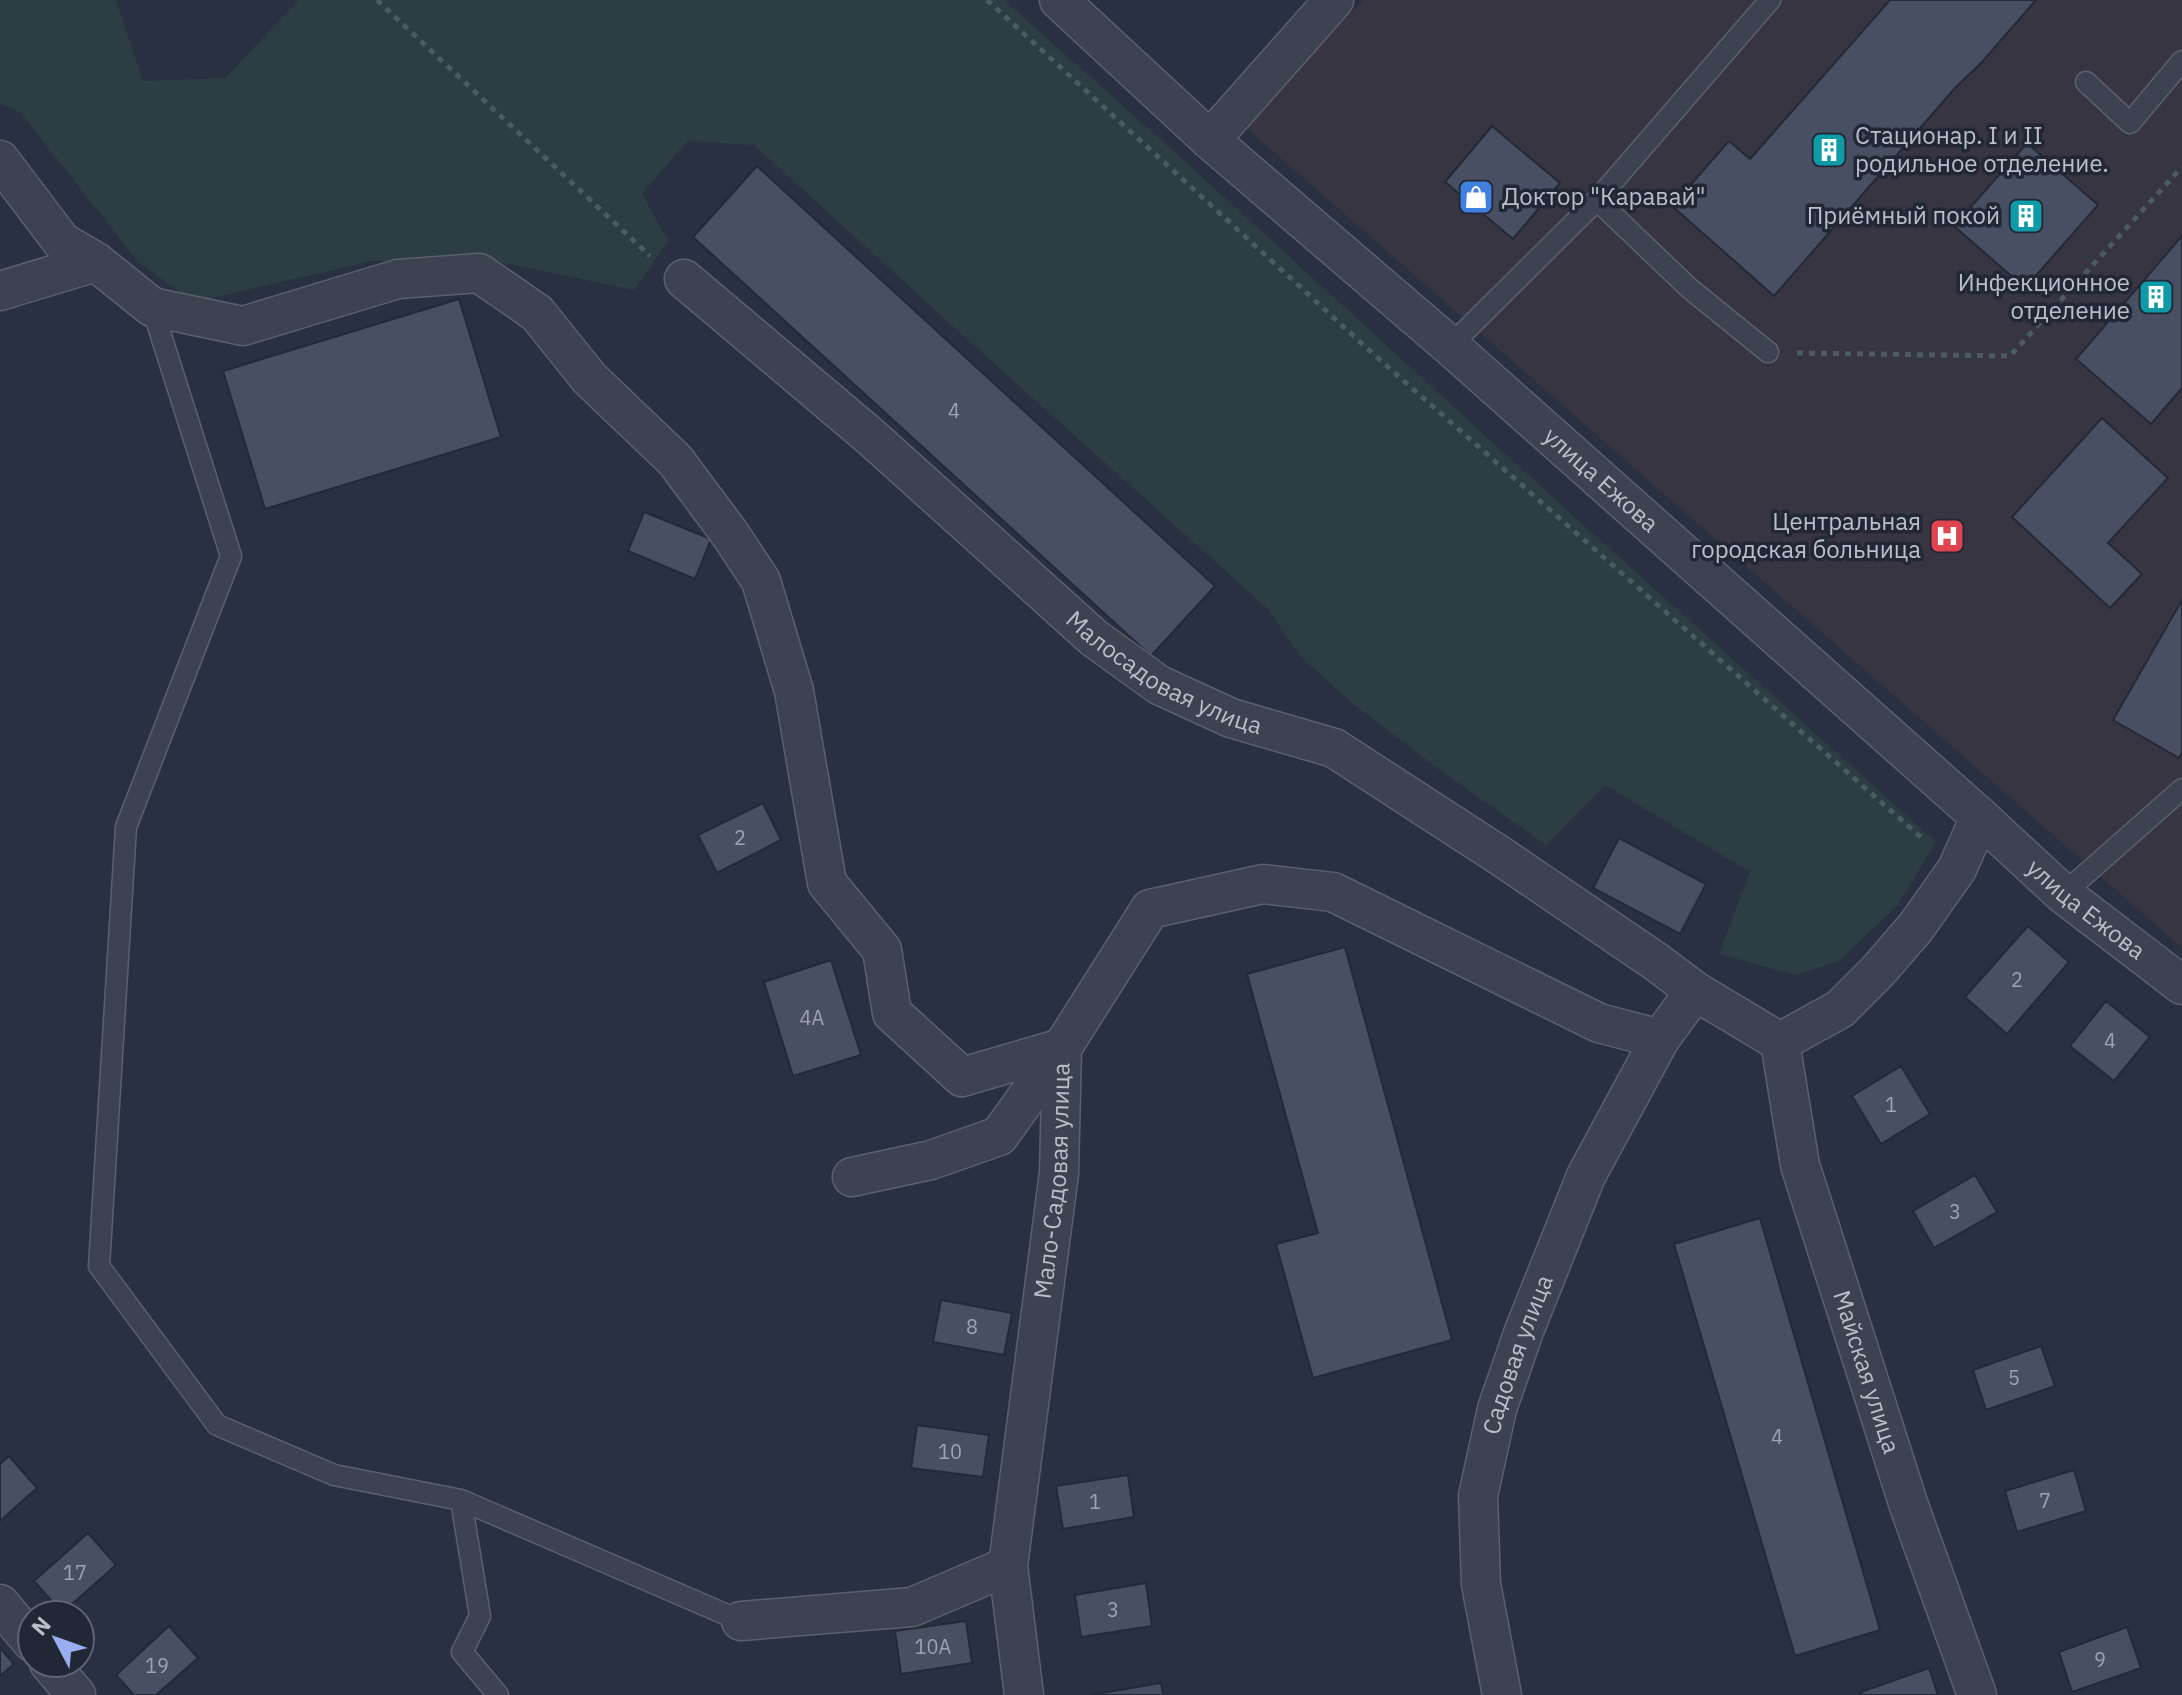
<svg xmlns="http://www.w3.org/2000/svg" width="2182" height="1695" font-family="'IBM Plex Sans',sans-serif">
  <rect width="100%" height="100%" fill="#293041"/>
  <path fill="#383542" d="M1364,0H2182V948L1243,125Z"/>
  <path fill="#2c3e43" d="M0,0H116L143,81L225,78L299,0H1004L1178,155L1560,504L1936,842L1897,906L1839,961L1795,975L1719,954L1750,872L1605,785L1546,845L1437,768L1351,702L1300,656L1267,608L978,349L754,145L687,141L642,194L668,241L634,290L504,263L372,261L194,302L139,263L21,113L0,103Z"/>
  <path fill="#484f62" stroke="#242938" stroke-width="2" d="M1890,0H2036L1982,62L1955,88L1774,296L1672,206L1729,141L1750,159Z
    M1492,126L1560,183L1513,239L1445,182Z
    M2027,143L2098,205L2025,288L1954,226Z
    M757,166L1215,586L1151,656L693,237Z
    M2182,236V388L2151,424L2076,359Z
    M459,299L501,437L265,509L223,371Z
    M2102,418L2168,478L2108,543L2142,574L2110,608L2012,517Z
    M644,512L711,539L695,579L628,551Z
    M2182,600V753L2179,758L2113,720Z
    M763,803L781,840L717,873L698,835Z
    M1619,838L1706,884L1680,934L1593,888Z
    M2028,926L2069,962L2007,1034L1965,997Z
    M1345,947L1452,1340L1313,1378L1276,1244L1318,1233L1247,974Z
    M831,960L861,1055L793,1076L764,982Z
    M2106,1001L2150,1037L2114,1081L2070,1046Z
    M1901,1066L1930,1114L1881,1144L1852,1096Z
    M1975,1175L1997,1212L1934,1248L1913,1211Z
    M1760,1218L1880,1630L1795,1656L1674,1244Z
    M941,1300L1012,1313L1004,1355L933,1342Z
    M2041,1346L2055,1386L1986,1410L1973,1370Z
    M917,1425L989,1435L983,1477L911,1468Z
    M9,1456L37,1488L0,1521V1464Z
    M2074,1470L2086,1511L2017,1532L2005,1491Z
    M1128,1475L1134,1517L1063,1529L1056,1486Z
    M88,1533L116,1565L62,1613L34,1581Z
    M1146,1583L1152,1626L1081,1637L1075,1595Z
    M966,1621L972,1663L901,1674L895,1631Z
    M169,1626L198,1658L156,1695H134L116,1675Z
    M2127,1627L2141,1668L2072,1692L2059,1652Z
    M0,1648L14,1664L0,1676Z
    M1929,1668L1938,1695H1862L1861,1692Z
    M1161,1683L1163,1695H1090Z"/>
  <g fill="none" stroke-linecap="round" stroke-linejoin="round">
    <defs>
      <path id="lane" d="M2086,82L2130,123L2182,61
        M1597,200L1689,288L1768,352
        M152,307L231,556L126,827L99,1266L217,1425L334,1475L461,1500L741,1621
        M1450,346L1597,200L1770,0
        M2063,894L2182,789
        M461,1500L480,1616L462,1652L498,1695"/>
      <g id="street">
        <path id="s1" d="M1059,0L1210,140L1450,346L1980,817L2063,894L2182,985"/>
        <path d="M1210,140L1334,0"/>
        <path d="M0,160L62,242L96,262"/>
        <path id="s2" d="M684,279L871,437L1094,638L1159,685L1231,718L1334,748L1499,855L1655,961L1695,991L1780,1042"/>
        <path d="M0,291L96,262L152,307L243,326L398,279L479,273L537,313L590,379L675,460L730,534L761,581L794,691L827,883L882,950L892,1013L962,1077L1062,1048"/>
        <path id="s3" d="M1780,1042L1800,1165L1909,1506L1977,1695"/>
        <path d="M1780,1042L1840,1009L1878,971L1916,927L1957,869L1980,817"/>
        <path d="M852,1177L931,1160L999,1136L1062,1048"/>
        <path d="M0,1604L32,1642"/>
        <path d="M741,1621L912,1607L1008,1566"/>
        <path d="M49,1663L76,1695"/>
        <path id="s4" d="M1024,1695L1008,1566L1059,1173L1062,1048L1150,909L1263,884L1333,892L1599,1023L1660,1039L1695,991"/>
        <path id="s5" d="M1502,1695L1481,1584L1478,1496L1497,1409L1524,1331L1586,1176L1660,1039"/>
      </g>
    </defs>
    <use href="#lane" stroke="#5b606e" stroke-width="23"/>
    <use href="#street" stroke="#5b606e" stroke-width="41"/>
    <path stroke="#4b5b61" stroke-width="5" stroke-dasharray="6 6" stroke-linecap="butt" d="M377,0L650,256
      M987,0L1370,351L1924,840
      M1797,353L2010,356L2182,167"/>
    <use href="#lane" stroke="#3d4251" stroke-width="20"/>
    <use href="#street" stroke="#3d4251" stroke-width="38"/>
  </g>
  <defs>
    <symbol id="building-square" viewBox="-11 -11 22 22"><rect x="-9" y="-9" width="18" height="18" rx="4" fill="#0f9aa8" stroke="#222736"/><path d="M-4-6H4V6H1V3H-1V6H-4ZM-2.5-4.3h1.7v1.8h-1.7ZM.8-4.3h1.7v1.8H.8ZM-2.5-1h1.7V.8h-1.7ZM.8-1h1.7V.8H.8Z" fill="#fff"/></symbol>
    <symbol id="shop-square" viewBox="-11 -11 22 22"><rect x="-9" y="-9" width="18" height="18" rx="4" fill="#3f7fe0" stroke="#222736"/><path d="M-5-2.5h2.3a2.7 3.5 0 0 1 5.4 0H5L5.5 6h-11ZM-1.5-2.5h3a1.5 2.3 0 0 0-3 0Z" fill="#fff"/></symbol>
    <symbol id="hospital-square" viewBox="-11 -11 22 22"><rect x="-9" y="-9" width="18" height="18" rx="4" fill="#e0444e" stroke="#222736"/><path d="M-5-5h3v3.5h4V-5h3V5h-3V1.5h-4V5h-3Z" fill="#fff"/></symbol>
  </defs>
  <g fill-rule="evenodd">
    <use href="#building-square" x="1809" y="130" width="40" height="40"/>
    <use href="#shop-square" x="1456" y="177" width="40" height="40"/>
    <use href="#building-square" x="2006" y="196" width="40" height="40"/>
    <use href="#building-square" x="2136" y="277" width="40" height="40"/>
    <use href="#hospital-square" x="1927" y="516" width="40" height="40"/>
  </g>
  <g text-anchor="middle" stroke-width="7" stroke-linejoin="round" paint-order="stroke">
    <g font-size="20" fill="#9ea2b1">
      <text x="954" y="418">4</text>
      <text x="740" y="845">2</text>
      <text x="2017" y="987">2</text>
      <text x="812" y="1025">4А</text>
      <text x="2110" y="1048">4</text>
      <text x="1891" y="1112">1</text>
      <text x="1955" y="1219">3</text>
      <text x="972" y="1334">8</text>
      <text x="2014" y="1385">5</text>
      <text x="1777" y="1444">4</text>
      <text x="950" y="1459">10</text>
      <text x="2045" y="1508">7</text>
      <text x="1095" y="1509">1</text>
      <text x="75" y="1580">17</text>
      <text x="1113" y="1617">3</text>
      <text x="933" y="1654">10А</text>
      <text x="2100" y="1667">9</text>
      <text x="157" y="1673">19</text>
    </g>
    <g font-size="24" fill="#babecb" stroke="#222736" text-anchor="end">
      <text x="1855" y="144" text-anchor="start">Стационар. I и II<tspan x="1855" dy="28">родильное отделение.</tspan></text>
      <text x="1502" y="205" text-anchor="start">Доктор "Каравай"</text>
      <text x="2000" y="224">Приёмный покой</text>
      <text x="2130" y="291">Инфекционное<tspan x="2130" dy="28">отделение</tspan></text>
      <text x="1921" y="530">Центральная<tspan x="1921" dy="28">городская больница</tspan></text>
    </g>
    <g font-size="24" fill="#babecb" stroke="#222736">
      <text dy="8" stroke="none"><textPath href="#s1" startOffset="724">улица Ежова</textPath></text>
      <text dy="8" stroke="none"><textPath href="#s2" startOffset="624">Малосадовая улица</textPath></text>
      <text dy="8" stroke="none"><textPath href="#s1" startOffset="1372">улица Ежова</textPath></text>
      <text dy="8" stroke="none"><textPath href="#s4" startOffset="518">Мало-Садовая улица</textPath></text>
      <text dy="8" stroke="none"><textPath href="#s5" startOffset="348">Садовая улица</textPath></text>
      <text dy="8" stroke="none"><textPath href="#s3" startOffset="342">Майская улица</textPath></text>
    </g>
  </g>
  <g transform="translate(56 1639) rotate(311)"><circle r="38" fill="#222736" stroke="#5f6372" stroke-width="2"/>
  <path d="M0-6L14 30L0 20L-14 30Z" fill="#99aef1"/>
  <text y="-12" font-size="22" font-weight="bold" text-anchor="middle" fill="#babecb">N</text>
  </g>
</svg>
